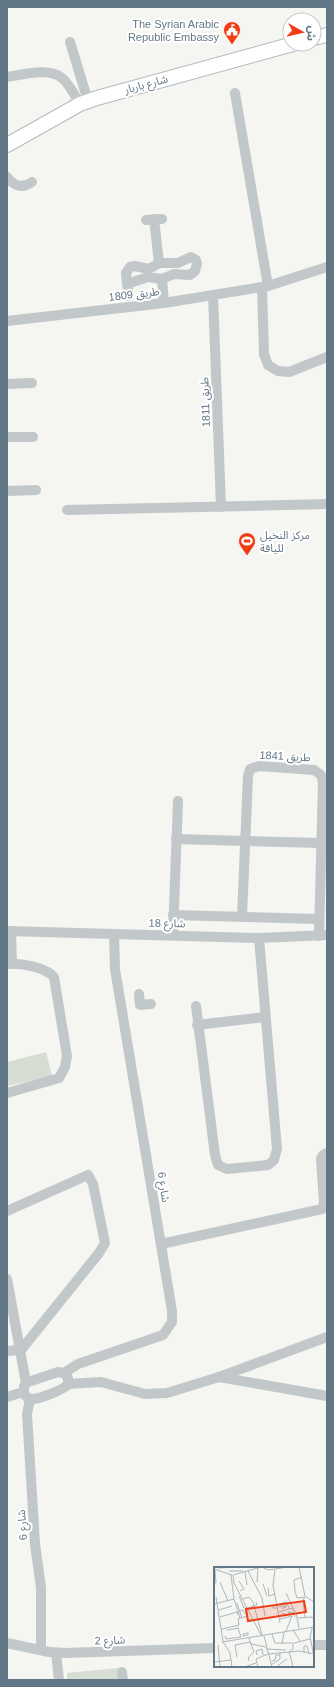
<svg xmlns="http://www.w3.org/2000/svg" width="334" height="1687" viewBox="0 0 334 1687" font-family="Arial,'Noto Sans Arabic',sans-serif">
  <style>
    .green { fill: #d6ddd2 }
    .lines { fill: none; stroke-linecap: round; stroke-linejoin: round }
    .secondary-casing { stroke: #b4babe; stroke-width: 16 }
    .street { stroke: #c2c7ca; stroke-width: 10 }
    .secondary { stroke: #fff; stroke-width: 14 }
    .labels { text-anchor: middle; dominant-baseline: central; stroke-width: 4; stroke-linejoin: round; paint-order: stroke }
    .poi-label { font-size: 11px; fill: #627785; stroke: #fff; text-anchor: end }
    .street-label { font-size: 11px; fill: #627785; stroke: #fff }
    .inset-road { fill: none; stroke: #adb8bc; stroke-width: 1 }
    .view { fill: #f13d16; fill-opacity: 0.15; stroke: #f13d16; stroke-width: 2 }
    .inset-edge { fill: none; stroke: #627785; stroke-width: 2 }
  </style>
  <rect width="100%" height="100%" fill="#f5f5f1"/>
  <g class="green">
    <polygon points="46,1052 52,1076 7,1086 7,1062"/>
    <polygon points="119,1668 120,1680 67,1680 67,1673"/>
  </g>
  <g class="lines">
    <g class="secondary-casing">
      <g id="secondary">
        <polyline points="314,38 327,35"/>
        <polyline points="7,145 80,104 97,98 293,44"/>
      </g>
    </g>
    <g class="street">
      <polyline points="70,42 88,101"/>
      <path d="M 7,77 C 22,75 49,67 62,78 C 70,85 75,96 80,104"/>
      <polyline points="235,93 268,286"/>
      <path d="M 7,177 C 14,186 22,189 32,182"/>
      <polyline points="154,219 159,263"/>
      <polyline points="146,220 162,219"/>
      <polygon points="191,257 196,260 197,264 195,271 190,275 174,274 162,279 148,277 127,284 126,273 130,267 135,266 149,269 159,263 178,263"/>
      <polyline points="162,279 164,303"/>
      <polyline points="127,284 129,296"/>
      <polyline points="262,287 264,354 268,365 278,371 289,372 327,357"/>
      <polyline points="213,295 221,507"/>
      <polyline points="7,321 164,303 268,286 327,267"/>
      <polyline points="7,384 32,383"/>
      <polyline points="7,437 33,437"/>
      <polyline points="7,491 36,490"/>
      <polyline points="67,510 327,504"/>
      <polyline points="176,839 321,843"/>
      <polyline points="173,915 319,919"/>
      <polyline points="242,917 248,776 250,769 259,766 314,770 321,775 323,782 319,936"/>
      <polyline points="7,931 259,938 327,935"/>
      <polyline points="11,931 12,964"/>
      <polyline points="173,934 178,801"/>
      <path d="M 7,964 C 21,963 45,967 54,977 L 67,1056 L 65,1067 L 59,1078 L 7,1093"/>
      <polyline points="139,994 140,1005 151,1004"/>
      <polyline points="196,1006 215,1155 218,1165 227,1169 268,1165 274,1160 277,1149 259,938"/>
      <polyline points="197,1025 265,1017"/>
      <polyline points="7,1211 88,1175 93,1184 105,1243 99,1253 21,1350 7,1351"/>
      <polyline points="161,1244 322,1209 324,1203 321,1159 323,1155 327,1153"/>
      <polyline points="7,1279 26,1383"/>
      <path d="M 58,1372 L 64,1373 L 68,1378 L 68,1384 C 64,1390 39,1399 32,1399 C 28,1399 26,1397 24,1394 L 24,1386 L 28,1382 Z"/>
      <polyline points="64,1373 78,1364 163,1335 172,1322 172,1311 115,969 114,934"/>
      <polyline points="219,1377 327,1396"/>
      <polyline points="68,1384 101,1382 145,1394 167,1393 219,1377 327,1337"/>
      <polyline points="7,1397 23,1392"/>
      <polyline points="30,1399 27,1414 35,1544 41,1588 41,1650"/>
      <polyline points="7,1643 49,1652 65,1653 215,1648"/>
      <polyline points="313,1645 327,1645"/>
      <polyline points="56,1653 59,1680"/>
      <polyline points="122,1672 123,1680"/>
    </g>
    <use href="#secondary" class="secondary"/>
  </g>
  <defs>
    <g id="civic-pin" transform="scale(0.9)"><path d="M0 17L-7.5 6A9.5 9.5 0 1 1 7.5 6Z" fill="#f13d16" stroke="#fff"/><path d="M-.6-6.5H3V-4.5H.6V-3L4-1V1h2V6H-6V1h2V-1L-.6-3ZM-1.2 2.5V6h2.4V2.5Z" fill="#fff"/></g>
    <g id="stadium-pin" transform="scale(0.9)"><path d="M0 17L-7.5 6A9.5 9.5 0 1 1 7.5 6Z" fill="#f13d16" stroke="#fff"/><path d="M0-5a6.5 5 0 1 0 0 10a6.5 5 0 1 0 0-10ZM-3.5-1.8h7v3.6h-7Z" fill="#fff"/></g>
  </defs>
  <g fill-rule="evenodd">
    <use href="#civic-pin" x="232" y="30"/>
    <use href="#stadium-pin" x="247" y="541"/>
  </g>
  <g class="labels">
    <g class="poi-label">
      <text x="219" y="24">The Syrian Arabic<tspan x="219" dy="13">Republic Embassy</tspan></text>
      <text x="260" y="535" text-anchor="start">مركز النخيل<tspan x="260" dy="13">للياقة</tspan></text>
    </g>
    <g class="street-label">
      <text transform="translate(146 84) rotate(-15)">شارع باربار</text>
      <text transform="translate(134 294) rotate(-7)">طريق 1809</text>
      <text transform="translate(205 402) rotate(-92)">طريق 1811</text>
      <text transform="translate(285 756) rotate(3)">طريق 1841</text>
      <text transform="translate(167 923) rotate(1)">شارع 18</text>
      <text transform="translate(164 1187) rotate(81)">شارع 6</text>
      <text transform="translate(22 1525) rotate(-94)">شارع 6</text>
      <text transform="translate(110 1640) rotate(-2)">شارع 2</text>
    </g>
  </g>
  <g transform="translate(214 1567)">
    <rect width="100" height="100" fill="#f5f5f1"/>
    <path class="inset-road" d="M 48,0 L 54,3 L 74,0M 85,0 L 91,29 L 100,35M 4,1 L 23,0M 0,2 L 18,8M 61,3 L 59,18 L 66,56M 15,4 L 29,4M 34,4 L 48,31 L 51,49M 31,5 L 33,18M 19,8 L 20,16 L 47,68M 19,8 L 47,0M 88,10 L 80,13 L 81,24 L 83,31 L 91,30M 25,14 L 30,22 L 26,24M 6,15 L 14,34M 43,15 L 44,1M 0,16 L 2,16 L 1,3M 49,17 L 53,29M 54,21 L 55,29 L 61,27M 72,26 L 81,45M 25,29 L 30,41 L 33,41M 2,30 L 9,74M 20,32 L 26,51M 29,32 L 35,30 L 39,35 L 48,68M 23,36 L 28,51M 0,37 L 20,32 L 17,8M 65,37 L 72,35 L 76,42M 65,40 L 73,39 L 68,42M 33,41 L 43,38 L 42,35M 64,41 L 59,41 L 59,39 L 65,38M 5,43 L 18,39M 65,45 L 78,41 L 80,44M 82,46 L 85,61M 66,49 L 70,46 L 72,48 L 67,48M 6,50 L 23,45 L 24,48M 81,50 L 80,46 L 74,45 L 76,48 L 80,46 L 81,46M 84,51 L 98,50 L 100,52M 91,51 L 89,32 L 91,31M 66,52 L 78,49 L 72,64M 98,61 L 96,70 L 100,89M 8,62 L 25,58 L 24,52 L 33,49 L 29,43 L 24,45M 13,63 L 25,61M 79,63 L 86,74M 34,66 L 34,68 L 29,69 L 29,67 ZM 58,67 L 61,76 L 79,76 L 79,82 L 76,84M 11,69 L 12,72 L 27,70 L 24,61M 50,69 L 58,100M 35,71 L 37,77 L 52,80M 10,76 L 16,86 L 18,100M 10,76 L 8,75 L 100,60M 80,76 L 96,72M 68,77 L 70,65M 4,78 L 6,100M 52,82 L 72,83M 75,84 L 79,100M 90,86 L 90,79 L 93,79 L 95,87M 54,87 L 86,84 L 99,87M 43,88 L 42,84 L 48,82 L 49,88M 23,90 L 21,78 L 36,75 L 40,85 L 34,91 L 35,94M 58,94 L 61,93 L 62,88 L 66,88M 0,95 L 17,93M 57,98 L 66,92 L 66,85M 30,100 L 42,96M 44,100 L 42,92 L 54,87M 62,100 L 73,92"/>
    <path class="view" d="M 90,34 L 92,45 L 34,54 L 32,42 Z"/>
    <rect width="100" height="100" class="inset-edge"/>
  </g>
  <rect width="334" height="1687" fill="none" stroke="#627785" stroke-width="16"/>
  <g transform="translate(302 32) rotate(98)"><circle r="19" fill="#ffffff" stroke="#c0c9ce"/>
  <path d="M0-3L7 15L0 10L-7 15Z" fill="#f13d16"/>
  <text y="-6" font-size="11" font-weight="bold" text-anchor="middle" fill="#627785">ش</text>
  </g>
</svg>
